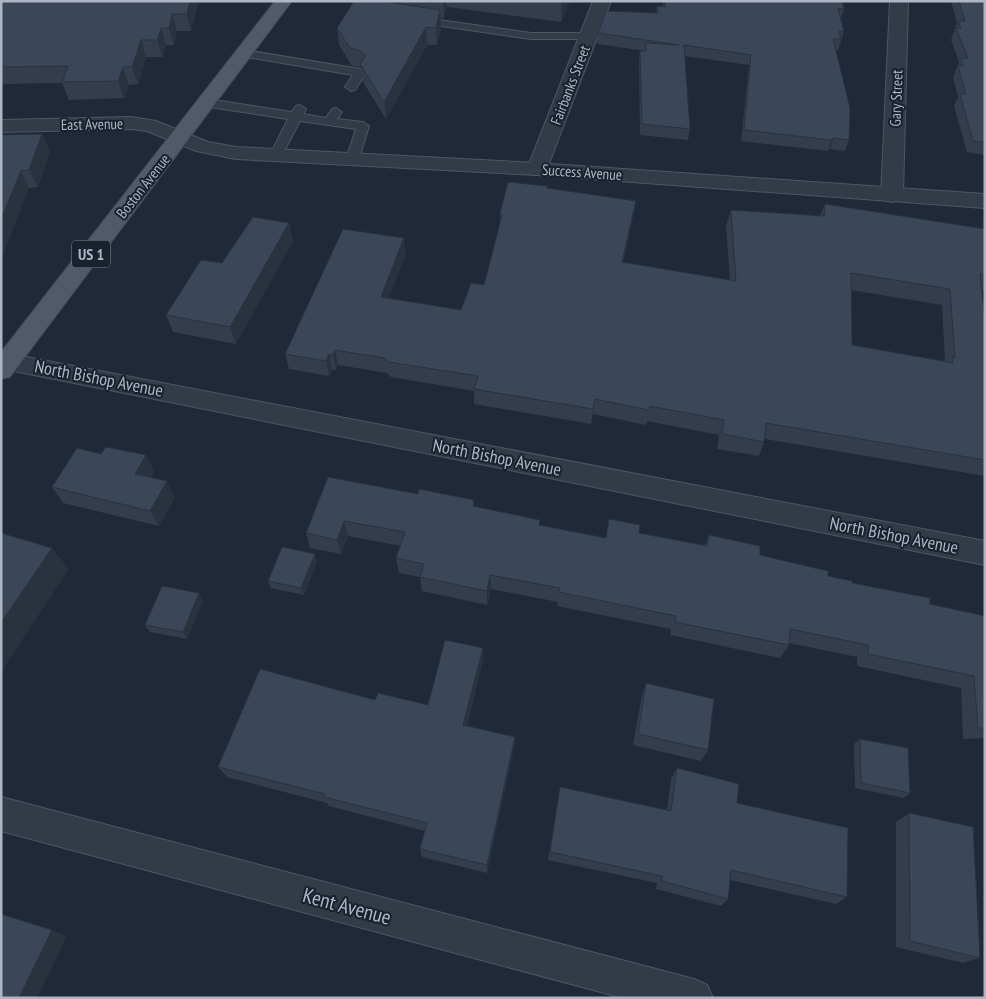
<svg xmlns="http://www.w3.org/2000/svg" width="986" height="999" viewBox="0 0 986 999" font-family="'PT Sans Narrow',sans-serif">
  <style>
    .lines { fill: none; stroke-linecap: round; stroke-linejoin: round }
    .service-casing { stroke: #4e5664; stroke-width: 2 }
    .minor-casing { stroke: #4e5664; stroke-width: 2 }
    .tertiary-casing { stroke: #4e5664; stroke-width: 2 }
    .primary-casing { stroke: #3d4453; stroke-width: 2 }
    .service { fill: #333b49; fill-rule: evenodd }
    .minor { fill: #333b49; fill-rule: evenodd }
    .tertiary { fill: #333b49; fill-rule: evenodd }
    .primary { fill: #515a6a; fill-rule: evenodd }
    .wall { fill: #333d4d; fill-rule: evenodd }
    .shaded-wall { fill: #29323e }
    .building { fill: #3b4759; stroke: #29323e; fill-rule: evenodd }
    .labels { text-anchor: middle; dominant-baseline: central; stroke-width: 4; stroke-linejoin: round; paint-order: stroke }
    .far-street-label { font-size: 15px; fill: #aeb6c6; stroke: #19202e }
    .shield { fill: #19202e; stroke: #818998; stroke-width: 1 }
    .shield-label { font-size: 16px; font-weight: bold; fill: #aeb6c6 }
    .street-label { font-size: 18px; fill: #aeb6c6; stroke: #19202e }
    .near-street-label { font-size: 21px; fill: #aeb6c6; stroke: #19202e }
  </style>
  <rect width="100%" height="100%" fill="#202939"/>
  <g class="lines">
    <g class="service-casing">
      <g id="service">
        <polygon points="418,17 531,33 589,33 595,36 589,39 531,39 414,22 412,20 414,18"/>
        <polygon points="244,50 360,69 366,73 355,90 351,91 345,87 353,75 240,56 238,54"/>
        <polygon points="207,99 292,112 296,106 300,105 306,109 303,114 326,118 332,109 336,108 342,112 337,119 363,122 369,126 358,162 348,162 346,159 356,129 300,121 282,155 276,159 270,155 288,119 203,106 201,103 203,100"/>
      </g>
    </g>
    <g class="minor-casing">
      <g id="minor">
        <polygon points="593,1 611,1 547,169 544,174 537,175 530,174 527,169"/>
        <polygon points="890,1 908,1 903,195 900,200 892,202 884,200 881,195"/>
        <polygon points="1,352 985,541 985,565 9,370 1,370"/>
        <polygon points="1,797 694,979 707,985 713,998 623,998 1,831"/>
      </g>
    </g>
    <g class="tertiary-casing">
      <polygon id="tertiary" points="131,117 156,121 208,142 236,147 537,163 985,194 985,208 537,175 236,159 196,151 147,131 131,129 1,132 1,120"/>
    </g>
    <g class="primary-casing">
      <polygon id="primary" points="275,1 292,1 10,377 1,379 1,352"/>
    </g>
    <use href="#service" class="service"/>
    <use href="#minor" class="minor"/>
    <use href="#tertiary" class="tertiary"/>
    <use href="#primary" class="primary"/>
  </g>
  <g class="wall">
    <polygon points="1,1 199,1 191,31 177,31 174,45 166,45 163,57 146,57 138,84 129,85 124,98 69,100 62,83 1,84"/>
    <polygon points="354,1 570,1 561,22 447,7 444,18 441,18 441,28 437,45 427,45 386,119 363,82 361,67 352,66 339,45 337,28"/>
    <polygon points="663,1 844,1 843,5 844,9 841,19 844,32 838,50 836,50 849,140 845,151 830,149 828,151 741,141 749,65 684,56 690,129 688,140 640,135 639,62 640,51 645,51 597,44 598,33 656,13 657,6 663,6"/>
    <polygon points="951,1 985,1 985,155 967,152 954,106 958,97 953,77 959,62 951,40 957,23"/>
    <polygon points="42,134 50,151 38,187 29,188 1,135"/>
    <path d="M 547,188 L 636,201 L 633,217 L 623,262 L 730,280 L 726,226 L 731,210 L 820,216 L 825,204 L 985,229 L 985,291 L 982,291 L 985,322 L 985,476 L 765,439 L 764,442 L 759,456 L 717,449 L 719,435 L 647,421 L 646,425 L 593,414 L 591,424 L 474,404 L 474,391 L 391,377 L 387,373 L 338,365 L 336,370 L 332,370 L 329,376 L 289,369 L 285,354 L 406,254 L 388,299 L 461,310 L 484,285 L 500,222 L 500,213 ZM 851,290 L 942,305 L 945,361 L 852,345 Z"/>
    <polygon points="289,223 293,241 236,344 173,332 166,315"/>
    <polygon points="101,454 146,455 154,472 151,478 175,497 159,526 63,503 52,487"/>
    <polygon points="328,477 475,507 540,525 606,538 639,533 705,545 709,535 760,555 828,576 930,604 985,616 985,738 963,739 961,688 857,666 857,657 789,643 789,645 780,658 670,635 671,629 557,606 558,602 491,589 487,605 422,591 420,577 399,573 396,558 401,546 348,536 341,554 310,548 306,533"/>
    <polygon points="317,562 304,595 271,588 268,581"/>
    <polygon points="199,593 203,600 187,639 150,632 145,625"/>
    <polygon points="483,648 483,660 467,726 515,737 514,748 487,873 422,857 420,849 425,831 329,806 327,803 227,777 218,767 375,700 428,705"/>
    <polygon points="646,683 708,750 701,761 633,745 642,695"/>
    <polygon points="860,739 910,793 904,798 855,788 854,744"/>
    <polygon points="677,768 737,803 847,897 836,904 730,880 728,899 721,906 656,889 657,883 548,860 560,787 667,810 671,779"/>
    <polygon points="909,813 980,958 963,963 896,947 896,822"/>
  </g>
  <g class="shaded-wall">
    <polygon points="190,1 199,1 191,31 187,14"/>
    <polygon points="443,1 446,1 447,7 444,18"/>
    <polygon points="562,1 570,1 561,22"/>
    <polygon points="440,10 441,28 437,45 436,28"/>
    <polygon points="172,14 177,31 174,45 169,28"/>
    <polygon points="426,27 427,45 386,119 384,102"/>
    <polygon points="161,28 166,45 163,57 157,40"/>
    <polygon points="141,40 146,57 138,84 132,67"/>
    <polygon points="123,67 129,85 124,98 118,81"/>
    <polygon points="42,134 50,151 38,187 29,170"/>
    <polygon points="834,138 830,149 828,151 831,140"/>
    <polygon points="21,171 29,188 1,260 1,219"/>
    <polygon points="636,201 633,217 620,278 622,262"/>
    <polygon points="289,223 293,241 236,344 230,327"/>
    <polygon points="404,238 406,254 383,313 381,297"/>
    <polygon points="335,350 338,365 336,370 333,355"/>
    <polygon points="329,354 332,370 329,376 326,361"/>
    <polygon points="595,399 593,414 591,424 593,409"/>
    <polygon points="146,455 154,472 144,490 135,474"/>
    <polygon points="167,481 175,497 159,526 150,511"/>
    <polygon points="344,521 348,536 341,554 337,540"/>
    <polygon points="52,548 69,569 1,672 1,623"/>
    <polygon points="315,554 317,562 304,595 301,588"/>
    <polygon points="490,575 491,589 487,605 487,591"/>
    <polygon points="199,593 203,600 187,639 183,632"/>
    <polygon points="483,648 483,660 464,736 463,725"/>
    <polygon points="515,737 514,748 487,873 487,865"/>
    <polygon points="52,930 67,936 37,998 19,998"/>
  </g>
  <g class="building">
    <polygon points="1,1 190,1 187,14 172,14 169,28 161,28 157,40 141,40 132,67 123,67 118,81 62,82 68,66 1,67"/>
    <polygon points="354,1 382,1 440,10 436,28 426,27 384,102 360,64 366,55 359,50 350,48 337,28"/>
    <polygon points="665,1 842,1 844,9 838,8 844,32 839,31 841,39 833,39 850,108 849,140 834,138 831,140 744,130 751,55 684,45 690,129 642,124 640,51 646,51 646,43 679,45 598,33 606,11 658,13 657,6 665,7"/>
    <polygon points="959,1 985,1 985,142 973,141 960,94 966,94 958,66 963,66 961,58 968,58 956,28 961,28 958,21 965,21"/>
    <polygon points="42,134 29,170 21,171 1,219 1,135"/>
    <path d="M 508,182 L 547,186 L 547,188 L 636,201 L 622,262 L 736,281 L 731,210 L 824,216 L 825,204 L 985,229 L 985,274 L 980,274 L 985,322 L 985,460 L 766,423 L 764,442 L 722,434 L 724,420 L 650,406 L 649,410 L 595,399 L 593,409 L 474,389 L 478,376 L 389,362 L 385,358 L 335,350 L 333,355 L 329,354 L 326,361 L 285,354 L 343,229 L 404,238 L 381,297 L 461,310 L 471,283 L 484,285 L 502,215 L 500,213 ZM 851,273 L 950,289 L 955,358 L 952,357 L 953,363 L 852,345 Z"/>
    <polygon points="253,217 289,223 230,327 166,315 201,260 222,263"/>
    <polygon points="106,447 146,455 135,474 167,481 150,511 52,487 77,448 101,454"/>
    <polygon points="328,477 418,494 419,489 474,500 473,506 540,520 539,525 606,538 609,519 640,525 639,533 707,546 709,535 760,546 760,555 828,571 828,576 852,581 852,583 930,598 930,604 985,616 985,728 978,728 974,676 868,654 868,645 790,629 789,645 675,622 676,616 559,592 560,588 490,575 487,591 420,577 424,564 396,558 405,532 344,521 337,540 306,533"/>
    <polygon points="1,533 52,548 1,623"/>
    <polygon points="282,547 315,554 301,588 268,581"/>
    <polygon points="162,586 199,593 183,632 145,625"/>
    <polygon points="445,640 483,648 463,725 515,737 487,865 420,849 427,823 324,797 325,794 218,767 260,669 375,700 378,693 428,705"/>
    <polygon points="646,683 714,699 708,750 638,734"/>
    <polygon points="860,739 908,748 910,793 861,783"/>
    <polygon points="677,768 739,784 737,803 848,828 847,897 731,870 728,899 662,881 662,876 550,852 560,787 671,811"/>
    <polygon points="909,813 973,827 980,958 910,941"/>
    <polygon points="1,914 52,930 19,998 1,998"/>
  </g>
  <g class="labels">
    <g class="far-street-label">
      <text transform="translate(570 85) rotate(-69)">Fairbanks Street</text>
      <text transform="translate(896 98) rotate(-88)">Gary Street</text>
      <text transform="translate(92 124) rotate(-1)">East Avenue</text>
      <text transform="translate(582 172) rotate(4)">Success Avenue</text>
      <text transform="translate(143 186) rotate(-52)">Boston Avenue</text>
    </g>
    <rect class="shield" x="72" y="240.5" width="38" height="27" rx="4"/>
    <g class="shield-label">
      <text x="91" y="254">US 1</text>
    </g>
    <g class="street-label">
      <text transform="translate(99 378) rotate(11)">North Bishop Avenue</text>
      <text transform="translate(497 457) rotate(11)">North Bishop Avenue</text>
      <text transform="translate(894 535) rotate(11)">North Bishop Avenue</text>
    </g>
    <g class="near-street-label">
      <text transform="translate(347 906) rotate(15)">Kent Avenue</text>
    </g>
  </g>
  <rect width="986" height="999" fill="none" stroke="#aeb6c6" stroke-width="5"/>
</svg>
